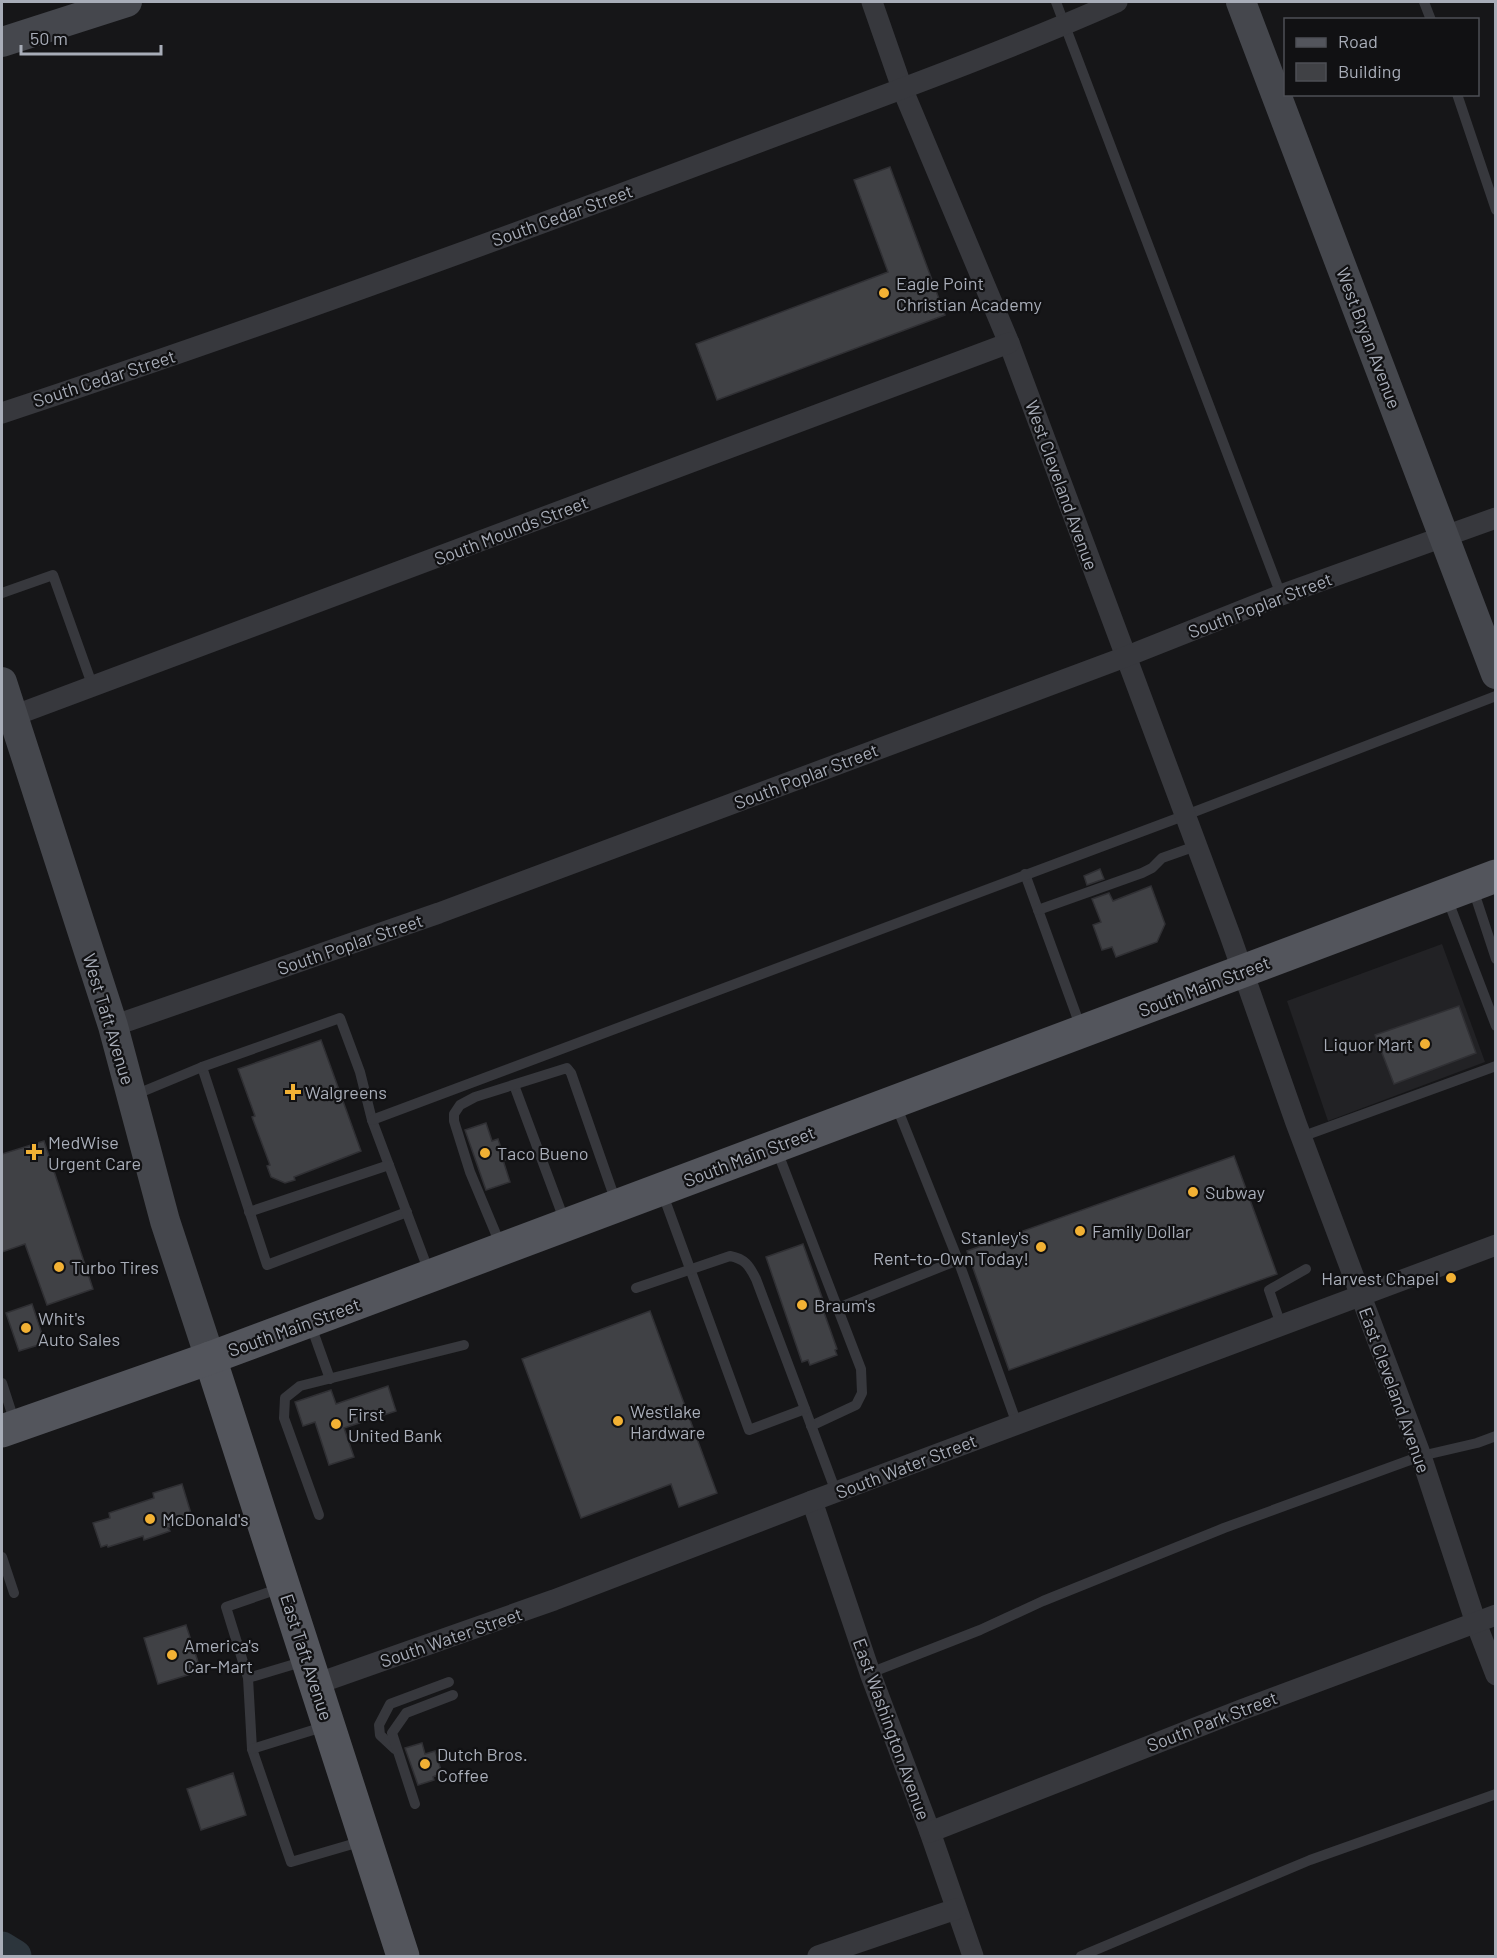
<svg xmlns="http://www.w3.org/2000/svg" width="1497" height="1958" viewBox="0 0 1497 1958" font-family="Barlow,sans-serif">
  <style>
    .built { fill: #222225 }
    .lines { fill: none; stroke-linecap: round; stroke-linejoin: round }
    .river { stroke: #2c353c; stroke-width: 33 }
    .building { fill: #404145; stroke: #303034; stroke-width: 1.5 }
    .lane { stroke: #37383d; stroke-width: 10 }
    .street { stroke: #37383d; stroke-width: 21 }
    .secondary { stroke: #45474d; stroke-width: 30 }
    .primary { stroke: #53555c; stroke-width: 33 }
    .poi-dot { fill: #f2b134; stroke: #111113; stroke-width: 2 }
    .labels { text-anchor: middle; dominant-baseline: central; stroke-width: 4.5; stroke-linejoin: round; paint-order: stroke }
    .street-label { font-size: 18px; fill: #a8adb8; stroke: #111113 }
    .poi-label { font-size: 18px; fill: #a8adb8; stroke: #111113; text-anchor: start }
  </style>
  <rect width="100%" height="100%" fill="#161618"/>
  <polygon class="built" points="1442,944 1485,1062 1328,1121 1287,1001"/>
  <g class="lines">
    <polyline class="river" points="2,1948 15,1956"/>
  </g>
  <g class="building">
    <polygon points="890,167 945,315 717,400 696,344 888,272 854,180"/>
    <polygon points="1100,869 1104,879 1087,885 1084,876"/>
    <polygon points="1151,886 1165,924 1157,942 1116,957 1112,947 1102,950 1093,925 1101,922 1092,899 1109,893 1113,901"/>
    <polygon points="1459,1006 1476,1053 1394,1084 1375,1035"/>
    <polygon points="321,1040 361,1151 294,1177 295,1180 285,1183 271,1177 267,1166 270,1165 252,1117 255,1116 238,1069"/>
    <polygon points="486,1123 492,1141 498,1139 505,1160 503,1160 510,1182 486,1190 465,1130"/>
    <polygon points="44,1141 93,1289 47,1305 25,1244 2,1252 2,1154"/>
    <polygon points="1234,1156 1277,1274 1009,1370 967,1251"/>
    <polygon points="803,1244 824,1303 821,1304 837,1349 835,1350 837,1355 810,1365 808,1360 802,1362 766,1257"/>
    <polygon points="32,1304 45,1343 19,1351 6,1313"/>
    <polygon points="650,1311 717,1493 679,1507 671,1484 581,1518 522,1359"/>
    <polygon points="388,1386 396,1411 344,1428 354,1457 329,1465 315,1422 303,1426 295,1402 331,1390 336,1404"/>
    <polygon points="182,1484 193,1520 168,1528 170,1531 144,1540 143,1536 108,1547 107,1545 101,1547 93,1523 110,1518 109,1513 154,1498 153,1493"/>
    <polygon points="186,1625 201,1671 158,1684 144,1638"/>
    <polygon points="422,1743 425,1754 435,1751 442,1773 433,1777 434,1780 418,1785 405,1748"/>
    <polygon points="233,1773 246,1815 201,1830 187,1789"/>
  </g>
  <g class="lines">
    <g class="lane">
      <polyline points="1056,2 1281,595"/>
      <polyline points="1424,2 1431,20"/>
      <polyline points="1457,94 1496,210"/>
      <polyline points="2,593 53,575 93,687"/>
      <polyline points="1025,874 1081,1028"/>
      <polyline points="1473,889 1496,959"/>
      <polyline points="1447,898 1496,1026"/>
      <polyline points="1038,910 1142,873 1152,868 1162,858 1196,846"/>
      <polyline points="202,1067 267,1265 407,1212"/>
      <polyline points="514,1085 565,1222"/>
      <polyline points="132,1096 202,1067 340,1018 360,1072 372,1120 429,1272"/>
      <polyline points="896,1105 958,1260 1017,1424"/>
      <polyline points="372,1120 1186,815 1496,696"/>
      <polyline points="1301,1137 1496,1066"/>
      <polyline points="776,1148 861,1369 862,1393 856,1405 811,1426"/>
      <polyline points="662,1192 749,1430 805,1409 836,1492"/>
      <polyline points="249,1212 389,1165"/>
      <polyline points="501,1246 470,1172 454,1121 454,1114 460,1105 475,1097 567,1068 571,1073 616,1202"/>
      <path d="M 636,1288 L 730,1256 C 745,1259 749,1265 756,1279 L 805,1409"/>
      <polyline points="838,1308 958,1260"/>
      <polyline points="310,1323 330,1379"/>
      <polyline points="1281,1325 1269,1290 1306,1269"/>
      <polyline points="2,1383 15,1423"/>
      <polyline points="319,1515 284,1418 285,1398 300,1386 464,1345"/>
      <polyline points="2,1557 14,1593"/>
      <polyline points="281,1588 226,1607 248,1678 252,1749 291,1862 363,1841"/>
      <polyline points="870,1673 980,1630 1043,1601 1224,1528 1421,1456 1477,1443 1496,1436"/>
      <polyline points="248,1678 305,1661"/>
      <polyline points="252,1749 326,1726"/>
      <polyline points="395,1749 380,1735 379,1725 390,1704 449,1682"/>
      <polyline points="415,1804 392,1733 406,1713 453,1695"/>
      <polyline points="1081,1956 1310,1860 1496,1794"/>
    </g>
    <g class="street">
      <polyline points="872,2 902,88 1009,343 1230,935 1296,1123 1421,1456 1476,1623 1496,1675"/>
      <path d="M 2,413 C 244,333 483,246 722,156 C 854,106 988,59 1117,2"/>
      <polyline points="13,716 1009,343"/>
      <polyline points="113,1026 439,913 1125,657 1281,595 1496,518"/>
      <polyline points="812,1501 870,1673 930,1832 973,1956"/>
      <polyline points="316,1684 554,1600 812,1501 1496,1245"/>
      <polyline points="930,1832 1241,1710 1496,1615"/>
      <polyline points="818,1956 956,1909"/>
    </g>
    <g class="secondary">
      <polyline points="1241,2 1496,674"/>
      <polyline points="2,42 127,2"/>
      <polyline points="2,682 113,1026 165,1221 210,1358"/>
    </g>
    <g class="primary">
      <polyline points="210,1358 403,1956"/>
      <polyline points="2,1431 210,1358 438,1273 1496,876"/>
    </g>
  </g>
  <g class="poi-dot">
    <circle cx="884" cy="293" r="6"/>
    <circle cx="1425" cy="1044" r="6"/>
    <path d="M290 1083h6v6h6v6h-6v6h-6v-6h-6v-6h6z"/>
    <path d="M31 1143h6v6h6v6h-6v6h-6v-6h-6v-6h6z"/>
    <circle cx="485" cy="1153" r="6"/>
    <circle cx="1193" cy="1192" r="6"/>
    <circle cx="1080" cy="1231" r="6"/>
    <circle cx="1041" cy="1247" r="6"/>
    <circle cx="59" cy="1267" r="6"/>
    <circle cx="1451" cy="1278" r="6"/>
    <circle cx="802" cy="1305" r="6"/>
    <circle cx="26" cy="1328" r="6"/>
    <circle cx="618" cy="1421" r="6"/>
    <circle cx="336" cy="1424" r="6"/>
    <circle cx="150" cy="1519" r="6"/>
    <circle cx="172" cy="1655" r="6"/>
    <circle cx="425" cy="1764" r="6"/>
  </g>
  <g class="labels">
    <g class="street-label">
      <text transform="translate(562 215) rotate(-20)">South Cedar Street</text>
      <text transform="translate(1369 338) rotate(69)">West Bryan Avenue</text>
      <text transform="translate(104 378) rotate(-18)">South Cedar Street</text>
      <text transform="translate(1062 485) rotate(70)">West Cleveland Avenue</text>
      <text transform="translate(511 530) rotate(-21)">South Mounds Street</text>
      <text transform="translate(1260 605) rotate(-21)">South Poplar Street</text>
      <text transform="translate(806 776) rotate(-21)">South Poplar Street</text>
      <text transform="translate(350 944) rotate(-19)">South Poplar Street</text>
      <text transform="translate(1204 986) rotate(-21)">South Main Street</text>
      <text transform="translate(109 1019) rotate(73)">West Taft Avenue</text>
      <text transform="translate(749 1156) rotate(-21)">South Main Street</text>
      <text transform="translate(294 1327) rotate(-20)">South Main Street</text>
      <text transform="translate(1395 1390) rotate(70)">East Cleveland Avenue</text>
      <text transform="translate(906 1466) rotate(-21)">South Water Street</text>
      <text transform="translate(451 1637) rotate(-19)">South Water Street</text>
      <text transform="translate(307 1657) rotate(72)">East Taft Avenue</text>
      <text transform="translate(1212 1721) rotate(-21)">South Park Street</text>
      <text transform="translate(892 1729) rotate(70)">East Washington Avenue</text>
    </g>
    <g class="poi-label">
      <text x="896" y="283">Eagle Point<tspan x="896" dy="21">Christian Academy</tspan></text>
      <text x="1413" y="1044" text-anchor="end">Liquor Mart</text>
      <text x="305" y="1092">Walgreens</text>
      <text x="48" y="1142">MedWise<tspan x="48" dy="21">Urgent Care</tspan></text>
      <text x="497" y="1153">Taco Bueno</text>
      <text x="1205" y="1192">Subway</text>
      <text x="1092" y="1231">Family Dollar</text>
      <text x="1029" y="1237" text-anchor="end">Stanley's<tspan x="1029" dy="21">Rent-to-Own Today!</tspan></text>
      <text x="71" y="1267">Turbo Tires</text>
      <text x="1439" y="1278" text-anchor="end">Harvest Chapel</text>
      <text x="814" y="1305">Braum's</text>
      <text x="38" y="1318">Whit's<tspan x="38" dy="21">Auto Sales</tspan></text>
      <text x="630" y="1411">Westlake<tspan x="630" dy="21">Hardware</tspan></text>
      <text x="348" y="1414">First<tspan x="348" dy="21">United Bank</tspan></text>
      <text x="162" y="1519">McDonald's</text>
      <text x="184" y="1645">America's<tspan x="184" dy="21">Car-Mart</tspan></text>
      <text x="437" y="1754">Dutch Bros.<tspan x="437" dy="21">Coffee</tspan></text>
    </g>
  </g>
  <rect width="1497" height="1958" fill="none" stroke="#a8adb8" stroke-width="6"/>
  <rect x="1284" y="18" width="195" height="78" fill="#111113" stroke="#4d4f55" stroke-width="1.5"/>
  <rect x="1296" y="38" width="30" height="9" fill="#53555c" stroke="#4d4f55" stroke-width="1.5"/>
  <text x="1338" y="48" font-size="18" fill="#a8adb8">Road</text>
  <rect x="1296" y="63" width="30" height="18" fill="#404145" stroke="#4d4f55" stroke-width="1.5"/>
  <text x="1338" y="78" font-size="18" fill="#a8adb8">Building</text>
  <path d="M21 45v9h140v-9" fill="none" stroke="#a8adb8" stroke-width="3"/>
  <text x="30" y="45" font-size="18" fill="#a8adb8" stroke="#111113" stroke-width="4.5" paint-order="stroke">50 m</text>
</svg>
